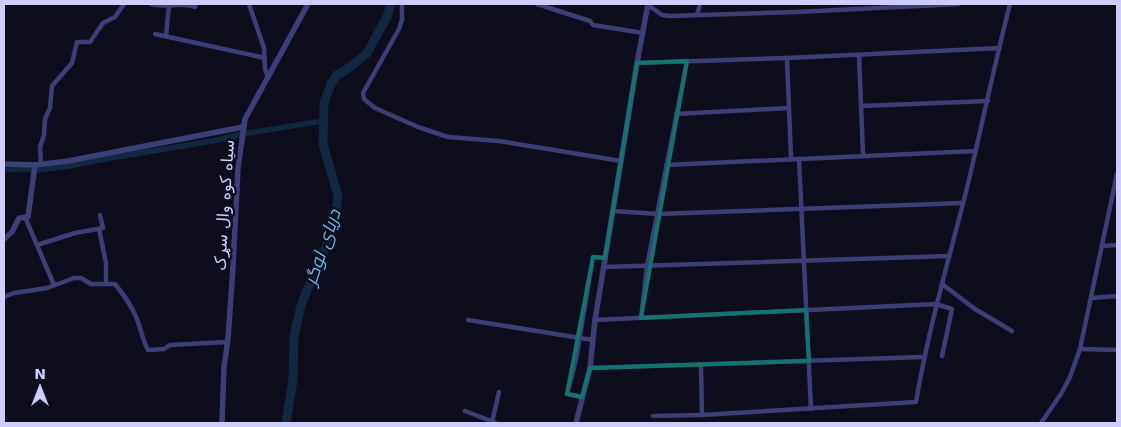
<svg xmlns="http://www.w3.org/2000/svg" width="1121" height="427" viewBox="0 0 1121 427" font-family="'DejaVu Sans',Cairo,sans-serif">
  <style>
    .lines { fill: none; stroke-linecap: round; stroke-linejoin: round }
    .canal { stroke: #112840; stroke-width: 5.5 }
    .river { stroke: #112840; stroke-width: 9 }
    .minor { stroke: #3c3e77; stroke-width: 4.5 }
    .tertiary { stroke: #3c3e77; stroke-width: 5.5 }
    .marked { fill: none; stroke: #0f766e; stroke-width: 4; stroke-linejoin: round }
    .labels { text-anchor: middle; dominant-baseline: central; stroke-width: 5; stroke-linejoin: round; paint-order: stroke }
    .street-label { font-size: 16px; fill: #cdccfb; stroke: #0e0d1c }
    .water-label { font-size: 18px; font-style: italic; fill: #63bcf2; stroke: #0e0d1c }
  </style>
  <rect width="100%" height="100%" fill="#0e0d1c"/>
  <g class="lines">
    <polyline class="canal" points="4,169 39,170 69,166 117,157 218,140 243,134 322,121"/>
    <polyline class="river" points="286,423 293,380 294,335 302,302 333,231 336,217 338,196 323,144 324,103 331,84 337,75 349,68 367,53 387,17 391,4"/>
    <g class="minor">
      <path d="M 151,4 C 165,9 180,1 195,7 L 196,4"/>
      <polyline points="249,4 264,48 265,69 268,76"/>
      <polyline points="402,4 402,20 399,29 363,93 364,99 375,108 418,127 448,137 499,141 621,161"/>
      <polyline points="537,4 590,21 593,25 643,33"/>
      <polyline points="648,5 662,15 670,16 796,12 959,4"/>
      <polyline points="697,15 700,4"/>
      <polyline points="155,34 265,58"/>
      <polyline points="166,36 169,5"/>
      <polyline points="859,55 863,155"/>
      <polyline points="787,58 791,158"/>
      <polyline points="637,63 787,58 1000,48"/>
      <polyline points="861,106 988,101"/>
      <polyline points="676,114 789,108"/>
      <polyline points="799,159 811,409"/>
      <polyline points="41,165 40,147 44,135 45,119 50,108 52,86 72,63 77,42 90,42 103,23 115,17 124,4"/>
      <polyline points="666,165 976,151"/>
      <polyline points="613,211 658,214 963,203"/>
      <polyline points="25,217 54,285"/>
      <polyline points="99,229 106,263 106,284"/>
      <polyline points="37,245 75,233 103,228 100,215"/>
      <polyline points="1102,246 1117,245"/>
      <polyline points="604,267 949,256"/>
      <polyline points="942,284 975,309 1012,331"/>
      <path d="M 4,297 L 14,293 L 47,288 L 74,278 L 81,278 L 91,284 L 115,284 C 123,294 131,304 136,317 C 141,328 142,339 148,350 L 164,349 L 170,345 L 227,342"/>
      <polyline points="1091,298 1117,296"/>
      <polyline points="641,318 647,266 687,61"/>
      <polyline points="468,320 593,340"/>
      <polyline points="595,320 936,304 952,309 942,356"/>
      <polyline points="1080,349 1117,350"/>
      <polyline points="701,365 702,415"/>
      <polyline points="590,368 923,357"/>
      <polyline points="582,397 567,394 576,360 593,257 606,258"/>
      <polyline points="465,411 496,423"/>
      <path d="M 653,416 L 702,415 L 916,402 C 928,331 948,262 966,192 C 981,130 994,66 1010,4"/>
      <polyline points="492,422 499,392"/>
      <polyline points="1041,423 1061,394 1070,377 1080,349 1117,174"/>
    </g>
    <g class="tertiary">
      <polyline points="4,164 35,165 68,161 243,127"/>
      <polyline points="4,239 12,232 19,218 28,217 35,165"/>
      <polyline points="222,423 224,367 228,339 233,267 238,168 245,119 308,4"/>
      <polyline points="576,423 590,368 595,320 637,63 648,4"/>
    </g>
  </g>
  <path class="marked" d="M 687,61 L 641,318 L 806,310 L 809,361 L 590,368 L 582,397 L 567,394 L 593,257 L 605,258 L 637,63 Z"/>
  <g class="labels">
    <g class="street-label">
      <text transform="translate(224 205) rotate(-86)">سیاه کوه وال سړک</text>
    </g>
    <g class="water-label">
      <text transform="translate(322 247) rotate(-71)">دریای لوگر</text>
    </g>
  </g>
  <rect width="1121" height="427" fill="none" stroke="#cdccfb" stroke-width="10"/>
  <g transform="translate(40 387)" stroke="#0e0d1c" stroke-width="4" paint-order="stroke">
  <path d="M0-4L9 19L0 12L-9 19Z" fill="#cdccfb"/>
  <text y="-8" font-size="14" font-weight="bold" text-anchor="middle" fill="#cdccfb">N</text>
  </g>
</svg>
